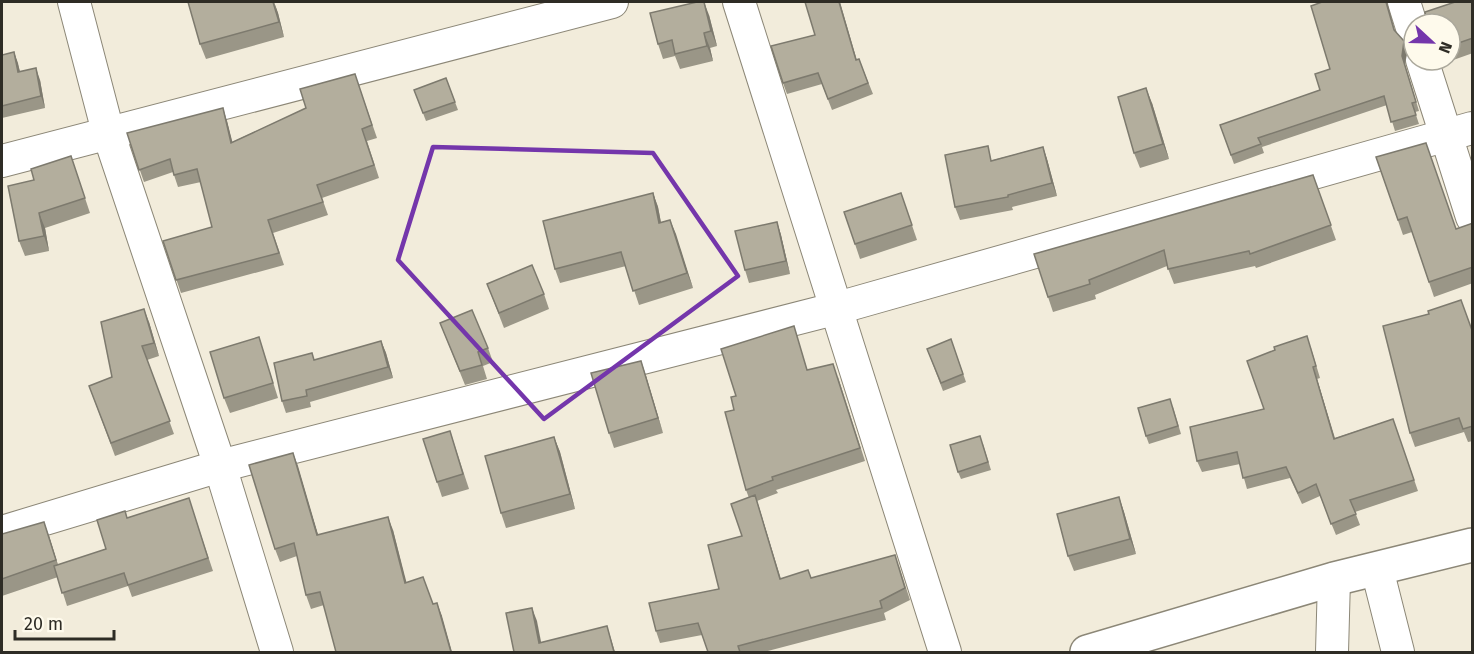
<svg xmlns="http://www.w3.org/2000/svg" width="1474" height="654" viewBox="0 0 1474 654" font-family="'Fira Sans',sans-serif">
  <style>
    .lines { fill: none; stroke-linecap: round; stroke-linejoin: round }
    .minor-casing { stroke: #8c8777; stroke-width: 34 }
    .trunk-casing { stroke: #8c8777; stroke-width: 36 }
    .minor { stroke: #fff; stroke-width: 32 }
    .trunk { stroke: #fff; stroke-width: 33 }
    .wall { fill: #9a9687 }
    .shaded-wall { fill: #7d7a6e }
    .building { fill: #b3ae9d; stroke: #7d7a6e; stroke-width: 1.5 }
    .marked { fill: none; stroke: #7436ab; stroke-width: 4.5; stroke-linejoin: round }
  </style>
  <rect width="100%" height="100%" fill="#f2ecdb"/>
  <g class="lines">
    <g class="minor-casing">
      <g id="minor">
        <polyline points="74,2 108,132 220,466 277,652"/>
        <polyline points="739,2 945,652"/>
        <polyline points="1404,2 1414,34"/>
        <polyline points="1422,60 1472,217"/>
        <polyline points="2,161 612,2"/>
        <polyline points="2,532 220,466 834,309 1472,128"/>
        <polyline points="1377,569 1398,652"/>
        <polyline points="1332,652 1334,579"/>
      </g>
    </g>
    <g class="trunk-casing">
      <polyline id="trunk" points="1087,652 1334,579 1472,545"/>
    </g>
    <use href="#minor" class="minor"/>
    <use href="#trunk" class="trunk"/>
  </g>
  <g class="wall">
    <polygon points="274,2 278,13 284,37 206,59 200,44"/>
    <polygon points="1322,2 1387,2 1395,32 1407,50 1405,65 1419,111 1415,112 1419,124 1395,131 1387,105 1262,147 1264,153 1234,164 1220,125 1320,90 1330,69"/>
    <polygon points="1473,2 1473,53 1442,64 1440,60 1450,60 1450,24"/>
    <polygon points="709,15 717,46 710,48 713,61 680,69 675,56 663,59 658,44"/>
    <polygon points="14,52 20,71 40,80 45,108 2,118 2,55"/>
    <polygon points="859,59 873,94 832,110 822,84 787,94 783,83"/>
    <polygon points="355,74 377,138 367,141 379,178 322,198 328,215 273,233 284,265 181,293 163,241 212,227 201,182 178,187 173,172 144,182 127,133 227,121 232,142 306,108"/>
    <polygon points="446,78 458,110 426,121 414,90"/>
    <polygon points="1152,103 1169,159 1140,168 1134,153"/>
    <polygon points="1043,147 1047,159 1057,196 1012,207 1013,210 960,220 955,207 993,160"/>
    <polygon points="71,156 90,213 45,228 49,251 25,256 19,241 34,180"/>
    <polygon points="1376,157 1456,229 1473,223 1473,283 1434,297 1412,232 1403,235"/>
    <polygon points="1313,175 1336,240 1256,268 1255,266 1174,284 1167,266 1095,295 1096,299 1053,312 1048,297"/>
    <polygon points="653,193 658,207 661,223 670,220 693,288 639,305 626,266 560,283 555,269"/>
    <polygon points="901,193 917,240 860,259 855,244"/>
    <polygon points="777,222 781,235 790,274 749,283 745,270"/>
    <polygon points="487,284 544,294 549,309 504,328"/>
    <polygon points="149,322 159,356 147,360 174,434 115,456 89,386 112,377"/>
    <polygon points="440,323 488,348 493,362 483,366 487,379 465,385"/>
    <polygon points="794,326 807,370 838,377 865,461 776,490 778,493 757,501 781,579 811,578 899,566 910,600 884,613 886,620 764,652 708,652 702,635 660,643 656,631 719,589 742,536 749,498 746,490 734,410 736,396"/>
    <polygon points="1473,332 1473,441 1468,442 1464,432 1415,447 1410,433"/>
    <polygon points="259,337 278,398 230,413 224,398"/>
    <polygon points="951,339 966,382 943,391 927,349"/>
    <polygon points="381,341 386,353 393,378 310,402 311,407 286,413 282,401 314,360"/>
    <polygon points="1311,348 1320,378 1317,379 1335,438 1393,419 1418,491 1355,512 1360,525 1336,535 1320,496 1302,504 1290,478 1247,489 1240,464 1202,472 1197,461 1264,409"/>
    <polygon points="641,361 646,376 663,433 614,448 609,433"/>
    <polygon points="1173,407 1181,434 1149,444 1146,436"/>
    <polygon points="450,431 469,489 442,497 437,482"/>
    <polygon points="554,437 560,452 575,509 506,528 501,513"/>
    <polygon points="983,444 991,470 961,479 958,472"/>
    <polygon points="293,453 318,535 393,530 406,583 433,604 442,616 324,605 311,609 306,595 297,556 280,562 275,549"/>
    <polygon points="1119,497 1124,512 1136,554 1074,571 1068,556"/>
    <polygon points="193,511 213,571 132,597 128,586 67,606 58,577 2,596 2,534 49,536 58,565 106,549 127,518"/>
  </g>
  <g class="shaded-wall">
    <polygon points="274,2 278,13 284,37 279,22"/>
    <polygon points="704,2 709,15 717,46 711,31"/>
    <polygon points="839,2 840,2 860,71 856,60"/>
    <polygon points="1386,2 1387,2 1397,39 1394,30"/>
    <polygon points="704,33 710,48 713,61 707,46"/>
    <polygon points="1404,41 1407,50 1405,65 1419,111 1402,56"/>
    <polygon points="14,52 18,63 22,83 18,72"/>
    <polygon points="36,68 40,80 45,108 41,96"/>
    <polygon points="1146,88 1152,103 1169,159 1163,144"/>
    <polygon points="223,108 227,121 236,156 231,143"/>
    <polygon points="1043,147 1047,159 1057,196 1052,183"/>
    <polygon points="653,193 658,207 664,238 659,223"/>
    <polygon points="39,213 45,228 49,251 44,236"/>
    <polygon points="670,220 676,234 693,288 687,273"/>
    <polygon points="777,222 781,235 790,274 786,261"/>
    <polygon points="144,309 149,322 159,356 154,343"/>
    <polygon points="381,341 386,353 393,378 388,367"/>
    <polygon points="641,361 646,376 663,433 658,418"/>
    <polygon points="1313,367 1317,379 1338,450 1334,439"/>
    <polygon points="554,437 560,452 575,509 570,494"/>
    <polygon points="293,453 298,466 322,548 317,535"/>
    <polygon points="755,495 759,507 784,591 780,579"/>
    <polygon points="1119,497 1124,512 1136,554 1130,539"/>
    <polygon points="388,517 393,530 410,596 405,583"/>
    <polygon points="44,522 49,536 61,575 56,560"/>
    <polygon points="437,603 442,616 452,652 451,652"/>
    <polygon points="532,608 537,621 543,652 539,643"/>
    <polygon points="607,626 615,652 614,652"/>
  </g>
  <g class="building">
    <polygon points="188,2 273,2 279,22 200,44"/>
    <polygon points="697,2 704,2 711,31 704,33 707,46 675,54 672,40 658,44 650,13"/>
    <polygon points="805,2 839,2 856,60 859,59 868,83 828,99 818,73 783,83 771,46 815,35"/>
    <polygon points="1322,2 1386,2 1394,30 1404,41 1402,56 1416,102 1412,103 1416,115 1391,122 1384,96 1258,138 1261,144 1231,155 1220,125 1320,90 1315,74 1330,69 1311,6"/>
    <polygon points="1455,2 1473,2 1473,38 1450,46 1450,24 1427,24 1425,12"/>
    <polygon points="14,52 18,72 36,68 41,96 2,106 2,55"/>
    <polygon points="355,74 372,125 362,129 374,165 317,185 323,202 268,220 279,253 176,280 163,241 212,227 197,169 174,175 170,159 139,170 127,133 223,108 231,143 306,108 300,89"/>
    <polygon points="446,78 455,102 423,113 414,90"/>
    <polygon points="1146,88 1163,144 1134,153 1118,97"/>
    <polygon points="1426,143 1456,229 1473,223 1473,267 1429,282 1407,217 1398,220 1376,157"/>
    <polygon points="988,146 991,161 1043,147 1052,183 1008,195 1008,197 955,207 945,155"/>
    <polygon points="71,156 85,198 39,213 44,236 19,241 8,186 34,180 31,169"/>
    <polygon points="1313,175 1331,225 1250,254 1249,251 1168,269 1164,250 1089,280 1090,284 1048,297 1034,254"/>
    <polygon points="653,193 659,223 670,220 687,273 633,291 621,252 555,269 543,221"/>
    <polygon points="901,193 912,225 855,244 844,212"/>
    <polygon points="777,222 786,261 745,270 735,231"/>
    <polygon points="532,265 544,294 499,313 487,284"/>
    <polygon points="1461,300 1473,333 1473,426 1463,429 1459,418 1410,433 1383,326 1429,314 1428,311"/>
    <polygon points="144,309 154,343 142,346 170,421 111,443 89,386 112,377 101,322"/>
    <polygon points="472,310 488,348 478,352 482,365 460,371 440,323"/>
    <polygon points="794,326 807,370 833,364 860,448 772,477 773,480 746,490 725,412 734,410 731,397 736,396 721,349"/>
    <polygon points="1307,336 1316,366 1313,367 1334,439 1393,419 1414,480 1350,500 1356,514 1331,524 1316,484 1298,493 1286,467 1243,478 1237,452 1197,461 1190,427 1264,409 1247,361 1275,350 1274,347"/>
    <polygon points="259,337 273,383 224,398 210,352"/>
    <polygon points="951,339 963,374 941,383 927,349"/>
    <polygon points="381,341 388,367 306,390 307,396 282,401 274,363 312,353 314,360"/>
    <polygon points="641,361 658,418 609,433 591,373"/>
    <polygon points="1170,399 1178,426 1146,436 1138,408"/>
    <polygon points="450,431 463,474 437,482 423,439"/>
    <polygon points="980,436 988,462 958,472 950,445"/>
    <polygon points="554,437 570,494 501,513 485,456"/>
    <polygon points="293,453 317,535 388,517 405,583 423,577 433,604 437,603 451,652 336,652 320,592 306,595 294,543 275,549 249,465"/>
    <polygon points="755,495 780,579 808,570 811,578 895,555 905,588 880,601 882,608 738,646 740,652 708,652 698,623 656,631 649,603 719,589 708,545 742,536 731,504"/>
    <polygon points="1119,497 1130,539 1068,556 1057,514"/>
    <polygon points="189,498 208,558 128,585 124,573 62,593 54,566 106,549 97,520 125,511 127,518"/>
    <polygon points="44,522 56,560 2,579 2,534"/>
    <polygon points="532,608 539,643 607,626 614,652 514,652 506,613"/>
  </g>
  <path class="marked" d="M 433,147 L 653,153 L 738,276 L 544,419 L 398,260 Z"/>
  <rect width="1474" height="654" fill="none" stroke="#2e2c25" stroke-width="6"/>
  <g transform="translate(1432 42) rotate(112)"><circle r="28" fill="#fefaec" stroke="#aba89c" stroke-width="1.5"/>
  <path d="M0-4.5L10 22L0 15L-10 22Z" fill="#7436ab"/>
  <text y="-9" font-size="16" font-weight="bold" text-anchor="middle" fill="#2e2c25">N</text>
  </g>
  <path d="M15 630v9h99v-9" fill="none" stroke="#2e2c25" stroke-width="3"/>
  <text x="24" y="630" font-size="18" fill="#2e2c25" stroke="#fefaec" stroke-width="4.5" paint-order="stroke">20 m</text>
</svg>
